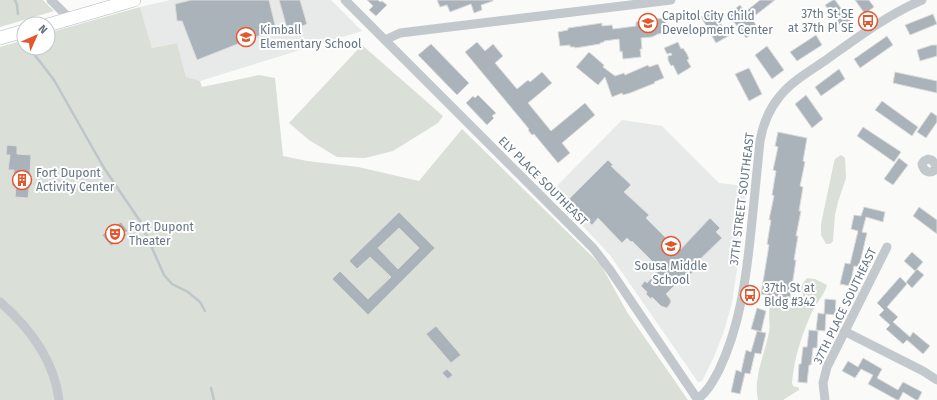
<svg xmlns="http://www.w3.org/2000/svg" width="937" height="400" viewBox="0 0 937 400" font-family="'Fira Sans',sans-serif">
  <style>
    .built { fill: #e8e9e9 }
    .green { fill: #dadfd7 }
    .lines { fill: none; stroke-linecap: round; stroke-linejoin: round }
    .stream { stroke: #bbc7cb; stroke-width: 2.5 }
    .building { fill: #aab3b9; stroke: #dcdcda; fill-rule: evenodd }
    .secondary-casing { stroke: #b3babf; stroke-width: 14 }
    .minor { stroke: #c3c8cc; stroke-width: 9 }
    .secondary { stroke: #fff; stroke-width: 13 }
    .labels { text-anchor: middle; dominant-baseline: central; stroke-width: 4; stroke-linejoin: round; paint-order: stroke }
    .poi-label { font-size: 12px; fill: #657683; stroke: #fff; text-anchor: start }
    .street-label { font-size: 12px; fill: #657683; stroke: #fff }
  </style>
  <rect width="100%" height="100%" fill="#fafaf8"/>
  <g class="built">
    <polygon points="170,0 331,0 362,31 200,81 186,78 177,43 152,48 140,7"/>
    <polygon points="622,120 662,126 719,183 746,186 739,255 732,303 724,331 714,357 702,381 698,382 610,255 551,192"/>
  </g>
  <g class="green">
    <polygon points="0,0 43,0 54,11 0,27"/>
    <polygon points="140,7 152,48 177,43 186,77 200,81 202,87 259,75 275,78 283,156 307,161 358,167 419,181 462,129 601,265 627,312 688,400 0,400 0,47 24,40 24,48 48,48 48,33"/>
    <polygon points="362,45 443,116 438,123 393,151 365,158 337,157 309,140 289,123"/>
    <polygon points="841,155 845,158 846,178 838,202 835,215 833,241 830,244 826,244 821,235 821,224 834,162 835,159"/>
    <path d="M 807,278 L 815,279 L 827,285 C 825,294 816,303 812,312 C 802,334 794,358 792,383 L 793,386 L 799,388 L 799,390 L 783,400 L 758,400 C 753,377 765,354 769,332 C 771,322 766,309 773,302 C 778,301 781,304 786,304 C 788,304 802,300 803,298 C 804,295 801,290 801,286 Z"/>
  </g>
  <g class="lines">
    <g class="stream">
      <polyline points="15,0 17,5 18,14"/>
      <polyline points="31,50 54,80 104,168 140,221 164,275 172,284 188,292 200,302 205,311"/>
      <polyline points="211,388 214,400"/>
    </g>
  </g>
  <g class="building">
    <polygon points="191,0 269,0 276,29 197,60 182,21 177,21 175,4"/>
    <polygon points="279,0 300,0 307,24 288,32"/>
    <polygon points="367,0 378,0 380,2 382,1 387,5 376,16 369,10 373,6"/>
    <polygon points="437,0 493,0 493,1 481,5 482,10 474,13 471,4 450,12 447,5 440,7"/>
    <polygon points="760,0 775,0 752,18 758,29 746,38 728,14 740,5 745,12"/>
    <polygon points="833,0 835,0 852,23 843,29 825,5"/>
    <polygon points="855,0 869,0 874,7 865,14"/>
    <polygon points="714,10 724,29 726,28 730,35 716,43 701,17"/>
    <polygon points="933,14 937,24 910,35 905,25"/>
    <polygon points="654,17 655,19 665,18 666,33 658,34 652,37 641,38 642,49 640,49 641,57 623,59 622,51 620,52 619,39 604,41 604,42 600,43 600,44 575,48 575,47 570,47 570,45 560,46 558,32 568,30 568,28 602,23 602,26 612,25 613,29 636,26 636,22 646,20 645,18"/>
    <polygon points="816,35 822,45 797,61 790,52"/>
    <polygon points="887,36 893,45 860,68 854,59"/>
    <polygon points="477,42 485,51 493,44 503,56 495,63 517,89 528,80 530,82 542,72 552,83 528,103 551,131 585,103 595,115 562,143 570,153 558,163 534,134 532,135 528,130 529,129 465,52"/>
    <polygon points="678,42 681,49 683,48 687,54 689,59 687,60 691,67 678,75 673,65 671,66 668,60 668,56 672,55 671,53 667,54 664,48"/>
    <polygon points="431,44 469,83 457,95 418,55"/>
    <polygon points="932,45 937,45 937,56 920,61 917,50"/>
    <polygon points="767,46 784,70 772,79 755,55"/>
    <polygon points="589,52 604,65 603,67 615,76 624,73 625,75 648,65 649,67 658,64 664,78 654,82 655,83 630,93 623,95 622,93 612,97 605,77 598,85 576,67"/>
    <polygon points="749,68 762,94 749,101 735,74"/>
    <polygon points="839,69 845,79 821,96 815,87"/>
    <polygon points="895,72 937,81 937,93 893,83"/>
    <polygon points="478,95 496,113 492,116 494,118 487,125 466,103 473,96 475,98"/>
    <polygon points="806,95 823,119 812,128 795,104"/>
    <polygon points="882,101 918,127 912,136 875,110"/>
    <polygon points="931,112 937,116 937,122 926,138 917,132"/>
    <polygon points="863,127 901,152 894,162 857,136"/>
    <polygon points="778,132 807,138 803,161 805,162 800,186 803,187 799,211 801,211 796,236 798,236 794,260 796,260 790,299 761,294 769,245 767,244 771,220 769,220 774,196 772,195 776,171 773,170 778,147 775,146"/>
    <polygon points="7,145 17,146 17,154 31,155 30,173 31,173 28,198 15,197 16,186 12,186 14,170 8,170 10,155 6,155"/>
    <polygon points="899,158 908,165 893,185 884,179"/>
    <polygon points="608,160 613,165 611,166 631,185 624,192 649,215 646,218 679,251 710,218 720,228 716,232 722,238 690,269 693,272 688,276 686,274 666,294 670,299 671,302 667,308 661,306 652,297 651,299 646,294 647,292 641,286 645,281 647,283 660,269 632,241 631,242 627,238 622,243 598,218 592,225 572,205 571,206 566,202"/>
    <polygon points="864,207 885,212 883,222 866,217 862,232 867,233 859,267 854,266 850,286 840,284 845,263 850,264 858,231 851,229 854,215 861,216"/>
    <polygon points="919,207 937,220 937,234 913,216"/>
    <path d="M 399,212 L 435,248 L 368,315 L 332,279 L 340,271 L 368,299 L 391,277 L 370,257 L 357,269 L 349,261 ZM 399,228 L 419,248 L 398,269 L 378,248 Z"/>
    <polygon points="121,222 128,231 125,233 127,235 111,246 102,235"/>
    <polygon points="912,252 923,262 915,271 904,261"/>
    <polygon points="917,269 924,275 912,288 906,282"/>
    <polygon points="900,277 907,284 887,307 898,317 893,322 910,337 913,332 930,346 923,354 907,340 903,344 886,329 890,325 879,315 884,310 877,303"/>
    <polygon points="825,299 836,300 835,315 826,314 825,331 816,330 818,313 824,314"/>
    <polygon points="757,308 766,311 761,332 751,329"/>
    <polygon points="436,326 461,355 451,363 426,334"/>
    <polygon points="809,330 818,331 817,348 813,348 811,365 809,365 807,383 798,382 799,364 801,364 803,347 807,347"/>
    <polygon points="757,331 766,333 761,354 755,353 750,374 745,373 740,394 731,392 736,370 742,372 741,372 746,350 751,352"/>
    <polygon points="863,358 882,369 877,378 898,390 903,382 922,392 918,400 916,400 903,392 899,400 897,400 868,384 873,375 861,369 855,378 842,371 848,361 858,367"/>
    <polygon points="447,369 453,375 448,379 442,373"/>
  </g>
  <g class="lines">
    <g class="secondary-casing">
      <g id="secondary">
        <polyline points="48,25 134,0"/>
        <polyline points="0,38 24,31"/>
      </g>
    </g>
    <g class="minor">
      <polyline points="51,0 70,19"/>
      <polyline points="345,0 593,248 610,270 698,400"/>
      <polyline points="385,40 400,33 671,0"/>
      <path d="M 928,159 L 932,160 L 937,167 C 932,175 924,173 922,164 L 924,161 Z"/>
      <path d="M 0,302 C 30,328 54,360 59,400"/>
      <polyline points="844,331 923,371 937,380"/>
      <path d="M 698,399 C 708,391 713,381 719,370 C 740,326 746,279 751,231 C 754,201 757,171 760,141 C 763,124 769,109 780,96 C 792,81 810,71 826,60 C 857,38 887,15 922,0"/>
      <polyline points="825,400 823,383 827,367 887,247"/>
    </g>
    <use href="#secondary" class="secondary"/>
  </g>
  <defs>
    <g id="bus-ring" transform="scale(1)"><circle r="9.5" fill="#fff" stroke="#e4572e" stroke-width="1.5"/><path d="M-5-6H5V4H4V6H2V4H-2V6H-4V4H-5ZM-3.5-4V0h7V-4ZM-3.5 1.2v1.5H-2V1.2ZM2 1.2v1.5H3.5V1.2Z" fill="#e4572e"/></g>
    <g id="school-ring" transform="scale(1)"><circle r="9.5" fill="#fff" stroke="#e4572e" stroke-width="1.5"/><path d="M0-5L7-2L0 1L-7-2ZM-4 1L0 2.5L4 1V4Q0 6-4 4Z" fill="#e4572e"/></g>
    <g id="building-ring" transform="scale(1)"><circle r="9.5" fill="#fff" stroke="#e4572e" stroke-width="1.5"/><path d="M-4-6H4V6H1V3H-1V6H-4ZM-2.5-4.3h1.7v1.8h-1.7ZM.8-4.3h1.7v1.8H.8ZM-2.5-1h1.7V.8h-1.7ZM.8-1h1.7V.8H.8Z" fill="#e4572e"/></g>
    <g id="theatre-ring" transform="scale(1)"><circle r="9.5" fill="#fff" stroke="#e4572e" stroke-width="1.5"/><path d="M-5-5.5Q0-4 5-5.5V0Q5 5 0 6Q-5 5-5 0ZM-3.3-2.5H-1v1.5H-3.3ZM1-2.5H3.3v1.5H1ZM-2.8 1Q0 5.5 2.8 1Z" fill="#e4572e"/></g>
  </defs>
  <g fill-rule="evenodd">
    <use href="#bus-ring" x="868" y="21"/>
    <use href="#school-ring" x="648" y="23"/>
    <use href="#school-ring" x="246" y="37"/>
    <use href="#building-ring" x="22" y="180"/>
    <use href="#theatre-ring" x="115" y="234"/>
    <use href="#school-ring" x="671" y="246"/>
    <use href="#bus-ring" x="750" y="295"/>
  </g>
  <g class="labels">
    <g class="poi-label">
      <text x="854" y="14" text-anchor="end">37th St SE<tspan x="854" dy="14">at 37th Pl SE</tspan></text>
      <text x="662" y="16">Capitol City Child<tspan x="662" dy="14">Development Center</tspan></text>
      <text x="260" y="30">Kimball<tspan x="260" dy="14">Elementary School</tspan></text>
      <text x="36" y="173">Fort Dupont<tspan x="36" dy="14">Activity Center</tspan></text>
      <text x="129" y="227">Fort Dupont<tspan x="129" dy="14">Theater</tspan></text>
      <text x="671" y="266" text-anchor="middle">Sousa Middle<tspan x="671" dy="14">School</tspan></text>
      <text x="764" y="288">37th St at<tspan x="764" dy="14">Bldg #342</tspan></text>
    </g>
    <g class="street-label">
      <text transform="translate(543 181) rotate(45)">ELY PLACE SOUTHEAST</text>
      <text transform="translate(742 199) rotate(-83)">37TH STREET SOUTHEAST</text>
      <text transform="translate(845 306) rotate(-64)">37TH PLACE SOUTHEAST</text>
    </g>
  </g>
  <g transform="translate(36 36) rotate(45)"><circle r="19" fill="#ffffff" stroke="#c1c8cd"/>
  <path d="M0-3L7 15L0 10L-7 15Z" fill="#e4572e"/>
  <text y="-6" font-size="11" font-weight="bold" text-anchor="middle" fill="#657683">N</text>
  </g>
</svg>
